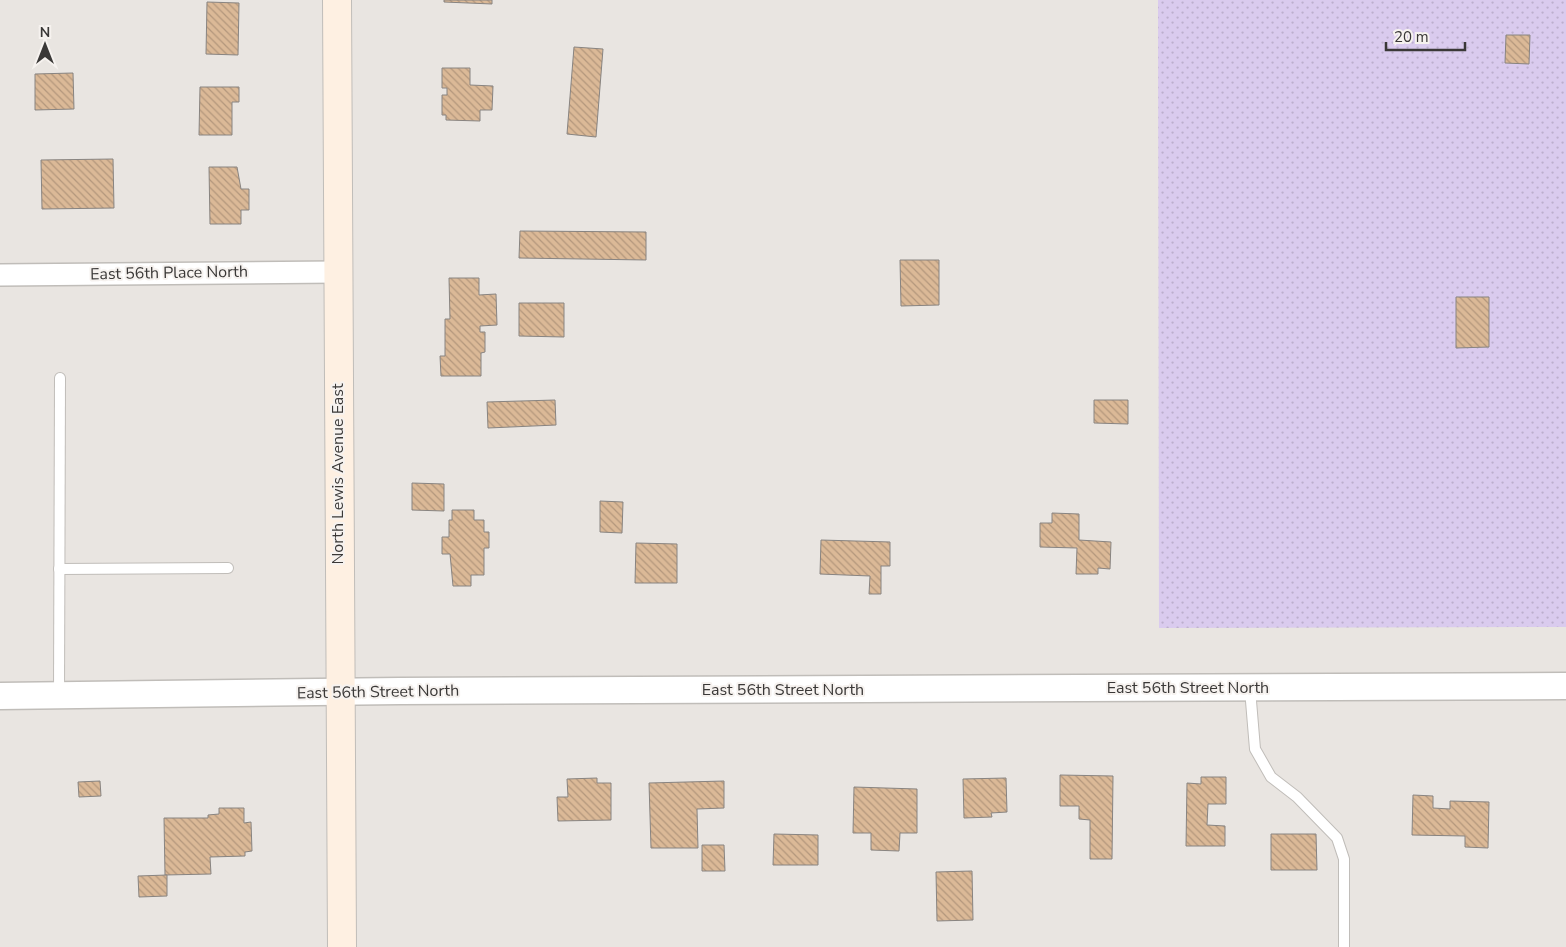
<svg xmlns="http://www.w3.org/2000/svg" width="1566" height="947" viewBox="0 0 1566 947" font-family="'Nunito Sans',sans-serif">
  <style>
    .green { fill: url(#green-dots) }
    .building { fill: url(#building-back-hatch); stroke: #888481 }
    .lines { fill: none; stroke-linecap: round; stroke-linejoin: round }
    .service-casing { stroke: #c0bdb9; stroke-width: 12 }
    .minor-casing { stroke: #c0bdb9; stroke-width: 24 }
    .tertiary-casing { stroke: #c0bdb9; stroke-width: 29 }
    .secondary-casing { stroke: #c0bdb9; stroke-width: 30 }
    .service { stroke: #fff; stroke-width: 10 }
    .minor { stroke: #fff; stroke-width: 21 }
    .tertiary { stroke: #fff; stroke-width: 26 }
    .secondary { stroke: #fef0e2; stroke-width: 28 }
    .labels { text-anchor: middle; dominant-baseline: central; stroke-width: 4; stroke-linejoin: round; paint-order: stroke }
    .street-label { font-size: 16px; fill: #3a3837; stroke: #f6f2ef }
  </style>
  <defs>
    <pattern id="green-dots" width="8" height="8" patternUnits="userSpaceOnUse" patternTransform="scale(1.25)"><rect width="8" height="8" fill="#dacbee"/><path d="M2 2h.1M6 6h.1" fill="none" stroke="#bcafcd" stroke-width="1.8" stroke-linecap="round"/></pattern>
    <pattern id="building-back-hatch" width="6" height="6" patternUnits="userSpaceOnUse" patternTransform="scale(1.25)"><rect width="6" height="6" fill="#dbb997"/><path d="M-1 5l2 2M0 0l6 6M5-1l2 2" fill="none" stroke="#b3977c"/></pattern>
  </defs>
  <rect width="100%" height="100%" fill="#e9e5e1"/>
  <polygon class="green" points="1158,0 1566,0 1566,627 1159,628"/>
  <g class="building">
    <polygon points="444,0 492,0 492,4 444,2"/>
    <polygon points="207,2 239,3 238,55 206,54"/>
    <polygon points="1506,35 1530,35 1529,64 1505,63"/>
    <polygon points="574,47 603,49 596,137 567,134"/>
    <polygon points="442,68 470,68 470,85 493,86 492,110 480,110 480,121 446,120 446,115 442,115 442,95 447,95 447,88 442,88"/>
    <polygon points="73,73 74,109 35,110 35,74"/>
    <polygon points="200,87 239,87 239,102 232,102 232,135 199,135"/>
    <polygon points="113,159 114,208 42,209 41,160"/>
    <polygon points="209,167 237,167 241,189 249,189 249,210 241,210 241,224 210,224"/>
    <polygon points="520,231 646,232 646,260 519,258"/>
    <polygon points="900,260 939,260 939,305 901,306"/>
    <polygon points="449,278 479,278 479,295 496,294 497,325 480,326 480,332 485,332 485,352 481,353 481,376 441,376 440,356 445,356 445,319 450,319"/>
    <polygon points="1456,297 1489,297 1489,347 1456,348"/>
    <polygon points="519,303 564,303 564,337 519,336"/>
    <polygon points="555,400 556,425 488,428 487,402"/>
    <polygon points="1094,400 1128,400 1128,424 1094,423"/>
    <polygon points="412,483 444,484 444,511 412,510"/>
    <polygon points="600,501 623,502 622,533 600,532"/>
    <polygon points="452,510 474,510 474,520 484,520 484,532 489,532 489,548 484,548 484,575 471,575 471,586 453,586 450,554 442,554 442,537 449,537 449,520 452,520"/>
    <polygon points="1052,513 1079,514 1079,540 1111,542 1110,569 1098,568 1098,574 1076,574 1077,548 1040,547 1040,523 1052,523"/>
    <polygon points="821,540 890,542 890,566 881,566 881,594 869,594 870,576 820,574"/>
    <polygon points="636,543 677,544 677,583 635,583"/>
    <polygon points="1060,775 1113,776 1112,859 1090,859 1090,820 1079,819 1079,806 1060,806"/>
    <polygon points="1201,777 1226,777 1226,804 1208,804 1207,825 1225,826 1225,846 1186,846 1187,783 1201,784"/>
    <polygon points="597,778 597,783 611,783 611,820 558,821 557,797 568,797 567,779"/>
    <polygon points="1006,778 1007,812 991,813 992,817 964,818 963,779"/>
    <polygon points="100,781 101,796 79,797 78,782"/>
    <polygon points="724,781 724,808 697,809 698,848 651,848 649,783"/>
    <polygon points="854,787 917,789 917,833 900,833 899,851 871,850 871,833 853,833"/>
    <polygon points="1413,795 1433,796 1433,808 1450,809 1450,801 1489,802 1488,848 1465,847 1465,836 1412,835"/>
    <polygon points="219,808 244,808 244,823 251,822 252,851 245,852 245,856 210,857 211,874 165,875 164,818 208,818 208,815 219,814"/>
    <polygon points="774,834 818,835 818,865 773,865"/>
    <polygon points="1271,834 1316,834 1317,870 1271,870"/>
    <polygon points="702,845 724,845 725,871 702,871"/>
    <polygon points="972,871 973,920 937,921 936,872"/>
    <polygon points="167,875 167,896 139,897 138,876"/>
  </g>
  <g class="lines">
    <g class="service-casing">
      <g id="service">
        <polyline points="59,569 228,568"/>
        <polyline points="1250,689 1255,749 1271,777 1297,797 1337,838 1344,859 1344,947"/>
        <polyline points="59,695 60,378"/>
      </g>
    </g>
    <g class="minor-casing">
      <polyline id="minor" points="0,275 337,272"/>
    </g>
    <g class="tertiary-casing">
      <polyline id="tertiary" points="0,696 400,691 1566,686"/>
    </g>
    <g class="secondary-casing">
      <polyline id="secondary" points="337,0 342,947"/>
    </g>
    <use href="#service" class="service"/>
    <use href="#minor" class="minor"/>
    <use href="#tertiary" class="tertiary"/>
    <use href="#secondary" class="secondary"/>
  </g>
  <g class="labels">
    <g class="street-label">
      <text transform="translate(169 273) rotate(-1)">East 56th Place North</text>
      <text transform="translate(338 474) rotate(-90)">North Lewis Avenue East</text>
      <text x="1188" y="688">East 56th Street North</text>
      <text x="783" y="690">East 56th Street North</text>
      <text transform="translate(378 692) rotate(-1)">East 56th Street North</text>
    </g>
  </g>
  <g transform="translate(45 45)" stroke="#f6f2ef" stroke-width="4" paint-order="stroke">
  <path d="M0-4L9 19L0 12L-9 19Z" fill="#3a3837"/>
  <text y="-8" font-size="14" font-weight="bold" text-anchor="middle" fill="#3a3837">N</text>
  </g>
  <path d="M1386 42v8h79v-8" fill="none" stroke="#3a3837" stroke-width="2.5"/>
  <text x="1394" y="42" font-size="15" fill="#3a3837" stroke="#f6f2ef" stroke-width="4" paint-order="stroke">20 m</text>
</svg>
